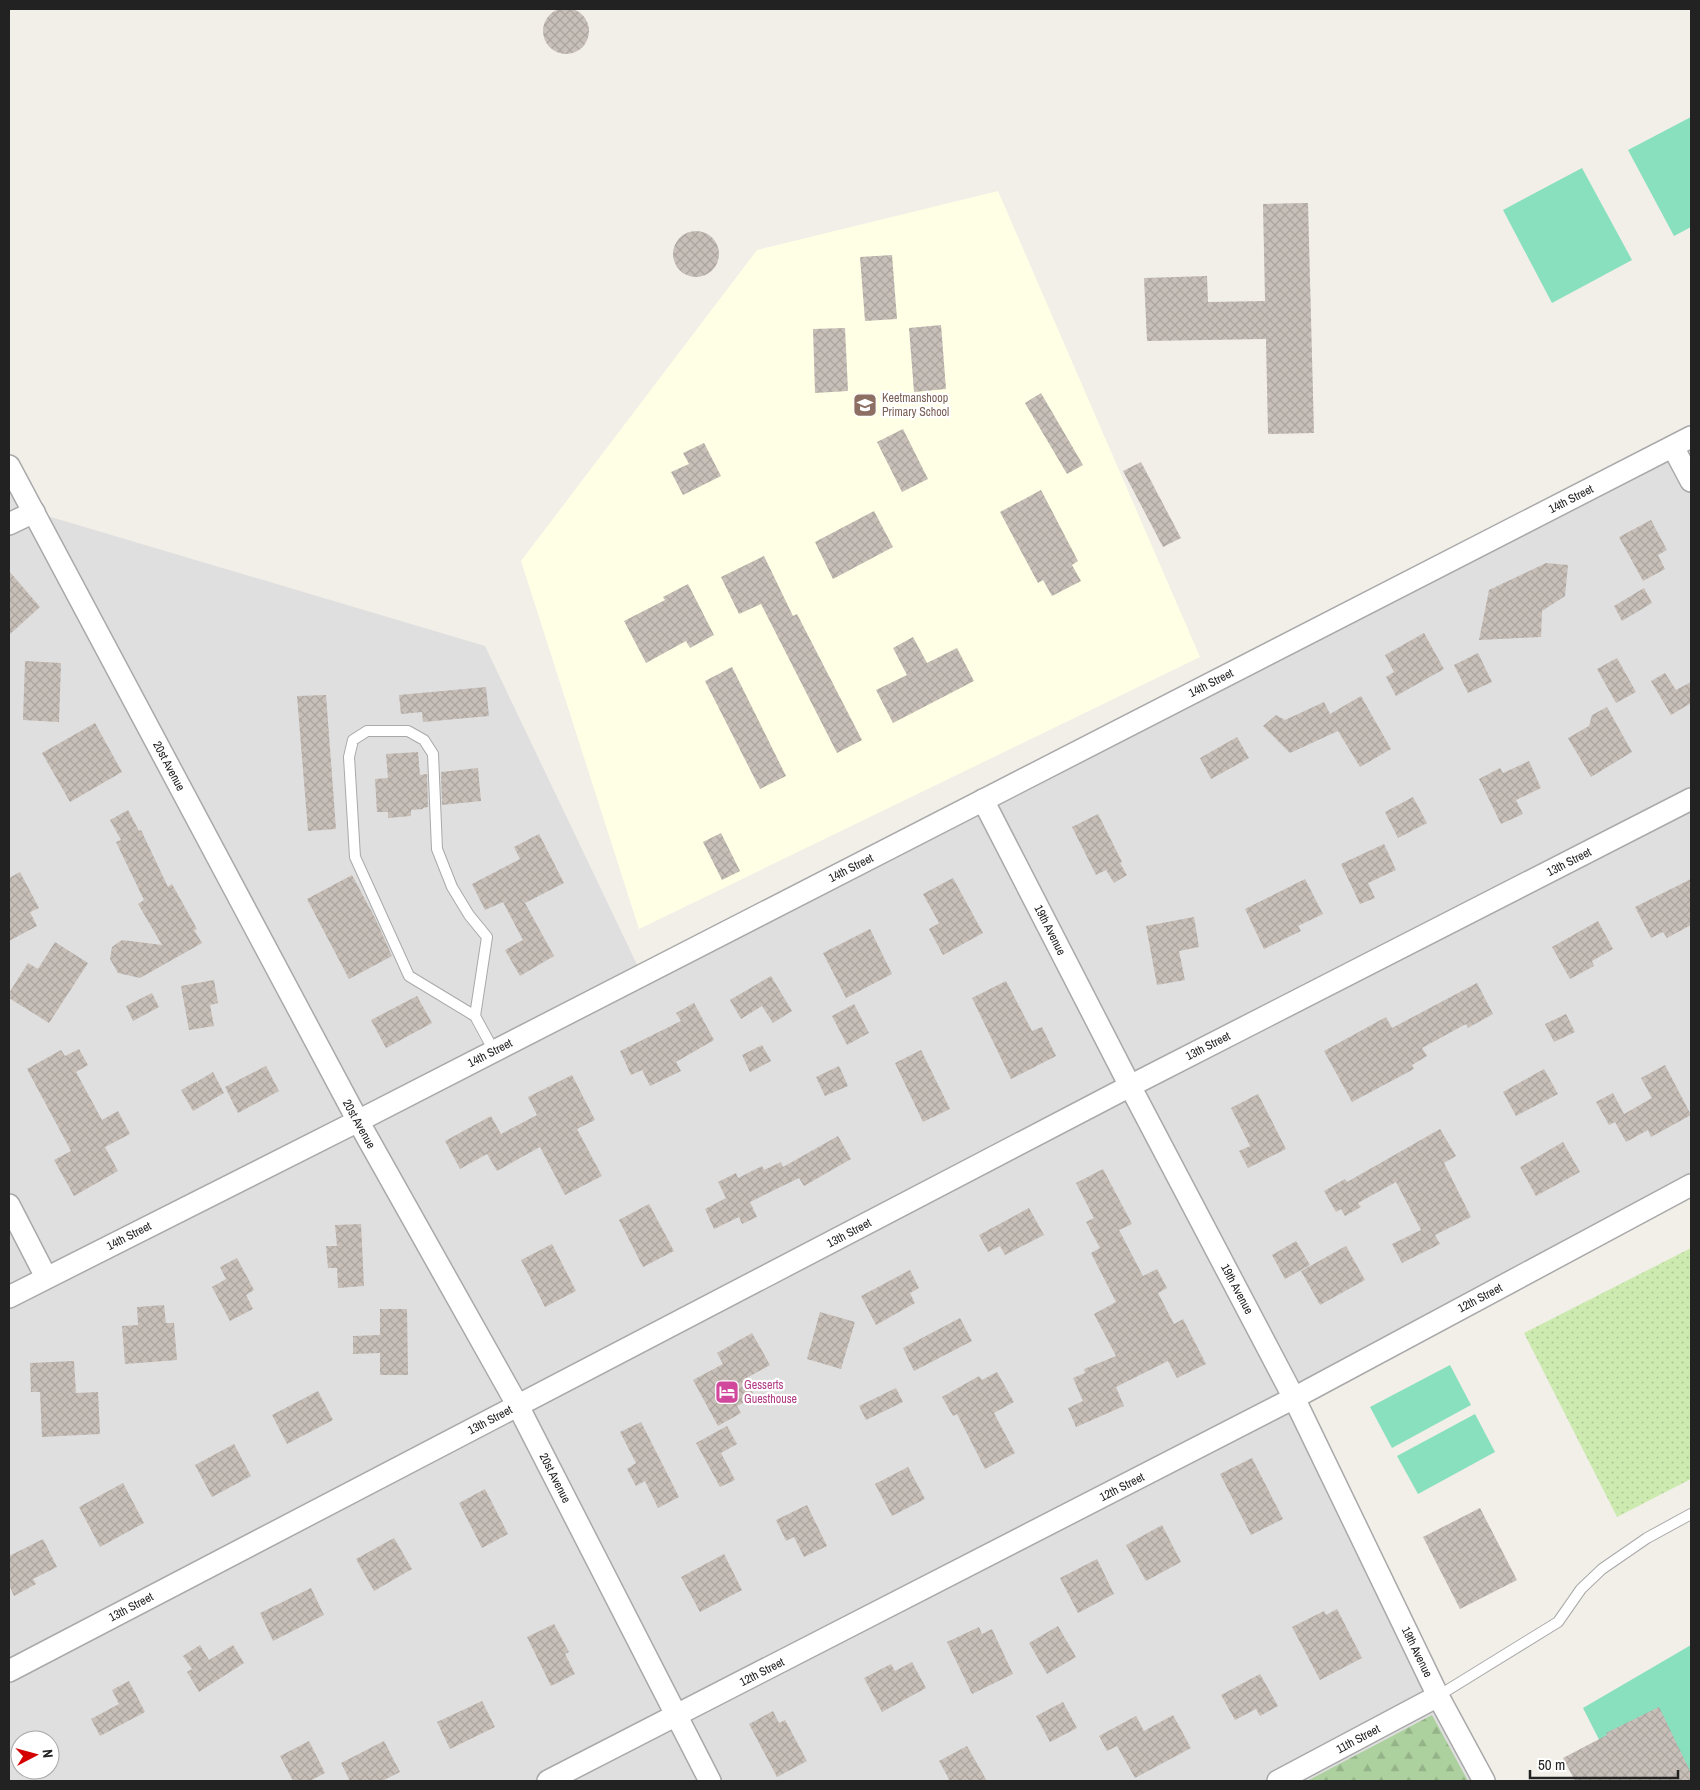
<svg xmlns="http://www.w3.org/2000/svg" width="1700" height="1790" viewBox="0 0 1700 1790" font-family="'Archivo Narrow',sans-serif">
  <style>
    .residential { fill: #e0dfdf; fill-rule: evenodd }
    .education { fill: #ffffe5 }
    .grass { fill: url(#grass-dots) }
    .forest { fill: url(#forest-firs) }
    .pitch { fill: #88e0be }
    .building { fill: url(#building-cross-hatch) }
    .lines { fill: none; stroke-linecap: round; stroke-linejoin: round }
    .lane-casing { stroke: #a9a9a9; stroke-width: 12 }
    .street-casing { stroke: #a9a9a9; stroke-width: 24 }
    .lane { stroke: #fff; stroke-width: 10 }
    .street { stroke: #fff; stroke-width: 21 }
    .labels { text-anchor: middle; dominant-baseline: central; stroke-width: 4.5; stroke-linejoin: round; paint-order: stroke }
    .education-label { font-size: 12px; fill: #785e54; stroke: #fff; text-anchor: start }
    .street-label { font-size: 12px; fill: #222; stroke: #fff }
    .hotel-label { font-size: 12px; fill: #b23c85; stroke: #fff; text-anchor: start }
  </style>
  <defs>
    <pattern id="grass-dots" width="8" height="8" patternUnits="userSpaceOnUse" patternTransform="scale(1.25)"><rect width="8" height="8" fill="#cdebb0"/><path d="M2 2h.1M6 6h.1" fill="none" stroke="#b0c997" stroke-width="1.8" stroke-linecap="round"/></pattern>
    <pattern id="forest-firs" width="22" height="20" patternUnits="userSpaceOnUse" patternTransform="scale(1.25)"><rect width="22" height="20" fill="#add19e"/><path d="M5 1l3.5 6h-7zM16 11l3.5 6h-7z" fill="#95b388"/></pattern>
    <pattern id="building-cross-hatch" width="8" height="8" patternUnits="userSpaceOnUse" patternTransform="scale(1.25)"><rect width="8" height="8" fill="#c7bfb8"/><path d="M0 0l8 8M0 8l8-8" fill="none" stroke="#aba49e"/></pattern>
  </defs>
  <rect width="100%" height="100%" fill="#f2efe9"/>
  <path class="residential" d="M 1691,437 L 1691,1185 L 1294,1398 L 1484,1781 L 9,1781 L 9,466 L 34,512 L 485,646 L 642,975 ZM 20,1740 L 50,1740 L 50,1770 L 20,1770 Z"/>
  <polygon class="education" points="998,191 1200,657 639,929 521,561 757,250"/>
  <polygon class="grass" points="1691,1248 1691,1479 1617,1517 1524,1333"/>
  <polygon class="forest" points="1432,1715 1468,1781 1307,1781"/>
  <g class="pitch">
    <polygon points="1691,117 1691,227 1674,236 1628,150"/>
    <polygon points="1582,168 1632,260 1552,303 1503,210"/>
    <polygon points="1450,1365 1471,1405 1392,1448 1370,1407"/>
    <polygon points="1475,1414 1495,1452 1418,1494 1397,1456"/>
    <polygon points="1691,1645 1691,1781 1620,1781 1583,1708"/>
  </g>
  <g class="building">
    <circle cx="566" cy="31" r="23"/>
    <polygon points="1308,203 1314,433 1268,434 1266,339 1147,341 1144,278 1207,276 1208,302 1265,301 1263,204"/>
    <circle cx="696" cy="254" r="23"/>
    <polygon points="892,255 897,319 865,321 860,257"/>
    <polygon points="941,325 946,389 914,392 909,328"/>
    <polygon points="845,328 848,391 815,393 813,329"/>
    <polygon points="1041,393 1083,465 1067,474 1025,403"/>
    <polygon points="903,429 928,479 902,492 877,442"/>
    <polygon points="704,443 721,476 683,495 671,472 689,464 683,453"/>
    <polygon points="1141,462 1181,538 1163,547 1123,471"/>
    <polygon points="1041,490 1078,561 1072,565 1081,581 1052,596 1043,580 1038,583 1000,512"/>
    <polygon points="874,511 893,547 833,579 815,542"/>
    <polygon points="1651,520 1667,550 1658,555 1665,569 1643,581 1619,537"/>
    <polygon points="764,556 793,616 797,614 862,740 837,753 761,604 739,614 721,577"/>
    <polygon points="1546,563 1568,565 1565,596 1542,611 1541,637 1479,640 1489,590"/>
    <polygon points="9,571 40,607 9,635"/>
    <polygon points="688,584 714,635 690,648 686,641 646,663 624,621 665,600 663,597"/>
    <polygon points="1644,588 1652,603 1622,621 1614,606"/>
    <polygon points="1424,633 1444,669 1396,696 1386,677 1394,672 1385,655"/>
    <polygon points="913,637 927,663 957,648 974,681 893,723 876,690 907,675 893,648"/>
    <polygon points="1478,653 1492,682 1468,693 1454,665"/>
    <polygon points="1617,658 1636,692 1616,703 1597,669"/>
    <polygon points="25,661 61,663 59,722 23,720"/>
    <polygon points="732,667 786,776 760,789 705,681"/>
    <polygon points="1665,673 1676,690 1691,682 1691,703 1671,715 1651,681"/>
    <polygon points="486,687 489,716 423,722 422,712 401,714 399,695"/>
    <polygon points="326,695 336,829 308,831 297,696"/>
    <polygon points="1361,696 1391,749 1360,767 1338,731 1290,753 1263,726 1276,715 1285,720 1324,702 1330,714"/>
    <polygon points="1607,707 1632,752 1591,777 1568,738 1589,726 1592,715"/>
    <polygon points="95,723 122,772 70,802 42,753"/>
    <polygon points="1237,737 1249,758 1211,779 1200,758"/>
    <polygon points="418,752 420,775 427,774 428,807 423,808 423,809 411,810 411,816 388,818 388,812 377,812 375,779 388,778 386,754"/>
    <polygon points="1529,761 1541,788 1516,800 1523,814 1501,824 1479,779 1500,768 1503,773"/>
    <polygon points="478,768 481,801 442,805 441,772"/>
    <polygon points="1413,797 1427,823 1398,838 1385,812"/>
    <polygon points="128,810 139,831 141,830 168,887 172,884 197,929 194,930 202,943 140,978 118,973 110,959 112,947 122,940 162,945 138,904 144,900 116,842 121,840 110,820"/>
    <polygon points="1098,814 1122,862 1120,863 1127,875 1114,883 1106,870 1096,875 1072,827"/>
    <polygon points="721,833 740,871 722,880 703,842"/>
    <polygon points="539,834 564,883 525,903 554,956 520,976 505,950 523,940 503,902 485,910 472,884 520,859 514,847"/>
    <polygon points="1384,844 1396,870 1368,883 1375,898 1360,904 1341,864"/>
    <polygon points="20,872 39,908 30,912 37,926 9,941 9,878"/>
    <polygon points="352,875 375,918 392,956 349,979 307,899"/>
    <polygon points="953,878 983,933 943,955 929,929 939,923 923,894"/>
    <polygon points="1305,879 1323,914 1298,926 1301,931 1264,949 1245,909"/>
    <polygon points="1691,879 1691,925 1667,938 1663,932 1651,938 1635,907"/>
    <polygon points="1194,917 1199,947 1179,951 1185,980 1157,985 1146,926"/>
    <polygon points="1598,921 1613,949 1592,961 1594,966 1570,979 1552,947"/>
    <polygon points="870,929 892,974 846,998 823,953"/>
    <polygon points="55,942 88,963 49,1023 9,998 9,993 28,963 38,969"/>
    <polygon points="771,976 792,1011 773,1023 762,1006 741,1019 730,1000"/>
    <polygon points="214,980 218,1003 210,1005 214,1026 189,1030 181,986"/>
    <polygon points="1006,981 1032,1031 1042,1027 1056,1056 1011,1079 972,998"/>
    <polygon points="1477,983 1493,1014 1468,1028 1466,1024 1422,1048 1427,1056 1412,1065 1414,1069 1352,1102 1324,1051 1386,1017 1392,1028"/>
    <polygon points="152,993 159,1007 133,1021 126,1006"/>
    <polygon points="417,996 432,1023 386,1048 371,1020"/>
    <polygon points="694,1003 714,1040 676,1062 681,1071 650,1086 642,1070 631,1075 620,1051 681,1021 676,1013"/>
    <polygon points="854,1004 869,1033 847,1045 832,1016"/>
    <polygon points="1566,1014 1575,1032 1554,1042 1545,1024"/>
    <polygon points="762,1045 771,1061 750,1072 742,1055"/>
    <polygon points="79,1049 88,1065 76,1072 102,1120 118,1111 130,1134 105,1147 118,1171 74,1196 54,1160 71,1151 27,1069 61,1050 65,1056"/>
    <polygon points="921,1050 950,1109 923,1122 895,1063"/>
    <polygon points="1665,1065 1691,1115 1651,1137 1648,1130 1626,1142 1615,1122 1609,1125 1596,1102 1613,1093 1624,1114 1652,1098 1641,1078"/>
    <polygon points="266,1066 279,1091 238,1113 225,1087"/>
    <polygon points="839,1066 848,1086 825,1096 816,1077"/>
    <polygon points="1544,1069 1558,1094 1516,1116 1503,1092"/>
    <polygon points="213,1072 224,1093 193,1111 181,1090 197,1081 198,1084 198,1081"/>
    <polygon points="572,1075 595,1120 577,1129 602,1176 565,1195 540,1147 497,1171 487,1154 460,1169 445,1141 491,1116 501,1134 537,1115 528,1097"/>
    <polygon points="1258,1094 1286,1149 1248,1168 1239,1151 1250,1146 1231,1108"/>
    <polygon points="1440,1129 1456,1156 1444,1163 1471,1217 1435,1235 1440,1244 1402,1263 1392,1244 1421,1230 1396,1182 1358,1203 1361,1207 1345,1216 1341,1209 1336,1212 1324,1191 1345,1179 1347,1182"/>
    <polygon points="838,1136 851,1159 804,1186 799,1178 750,1202 757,1217 742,1224 739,1217 714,1229 705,1209 726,1198 718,1182 736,1173 738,1178 762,1166 764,1170 781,1162 783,1167"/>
    <polygon points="1563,1142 1580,1172 1536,1196 1520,1167"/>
    <polygon points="1103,1169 1132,1224 1119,1230 1143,1276 1157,1269 1167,1288 1158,1293 1174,1324 1183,1319 1206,1364 1177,1378 1168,1361 1116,1387 1124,1406 1076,1427 1068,1408 1083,1401 1073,1378 1085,1373 1084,1369 1116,1356 1094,1314 1116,1302 1091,1253 1100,1248 1086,1222 1094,1218 1076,1183"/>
    <polygon points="649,1204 674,1251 643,1267 619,1220"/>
    <polygon points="1029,1208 1044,1235 1005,1255 1000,1246 988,1252 979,1235"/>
    <polygon points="361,1224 364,1286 338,1288 337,1268 328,1268 326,1246 337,1246 335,1225"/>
    <polygon points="1296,1241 1310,1265 1285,1279 1272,1255"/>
    <polygon points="552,1244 576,1291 545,1307 521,1260"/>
    <polygon points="1346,1246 1365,1280 1320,1305 1301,1271"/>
    <polygon points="237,1258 254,1290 246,1295 253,1309 230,1321 212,1287 226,1279 220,1267"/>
    <polygon points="910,1270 919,1288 910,1293 915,1303 876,1325 861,1296"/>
    <polygon points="164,1305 166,1323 174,1323 177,1360 125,1364 122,1326 138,1325 137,1307"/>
    <polygon points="380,1309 407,1309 408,1375 380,1375 380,1353 353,1354 353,1336 380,1335"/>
    <polygon points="820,1312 855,1322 841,1369 807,1359"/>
    <polygon points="960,1318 972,1341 914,1371 903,1348"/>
    <polygon points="752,1333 770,1365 745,1379 755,1397 737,1406 741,1413 718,1426 693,1380 723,1364 717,1353"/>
    <polygon points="74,1361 76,1393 98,1392 100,1434 42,1437 40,1392 31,1392 30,1363"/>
    <polygon points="997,1372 1014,1402 994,1413 1015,1453 985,1469 957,1414 953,1416 942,1397 979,1376 982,1380"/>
    <polygon points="896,1388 903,1402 866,1420 859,1406"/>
    <polygon points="318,1391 333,1420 287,1444 272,1415"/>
    <polygon points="641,1422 679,1497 658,1508 645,1481 636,1486 627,1469 636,1463 620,1432"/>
    <polygon points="727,1426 737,1444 721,1453 735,1480 720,1487 696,1443"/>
    <polygon points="234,1444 251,1476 212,1497 195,1465"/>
    <polygon points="1252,1458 1283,1519 1251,1535 1220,1474"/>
    <polygon points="908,1467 925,1499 892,1516 875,1484"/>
    <polygon points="123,1483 144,1523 100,1547 79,1507"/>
    <polygon points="485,1489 508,1534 482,1548 459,1503"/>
    <polygon points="807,1505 827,1546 804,1557 794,1537 786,1541 776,1520"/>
    <polygon points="1480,1508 1517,1580 1460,1609 1423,1537"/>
    <polygon points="1162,1525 1181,1562 1146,1581 1126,1545"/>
    <polygon points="394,1538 412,1569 374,1591 356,1559"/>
    <polygon points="43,1539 57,1567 33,1579 36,1584 14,1596 9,1585 9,1556"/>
    <polygon points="724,1554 742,1590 700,1612 681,1577"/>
    <polygon points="1097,1559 1114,1594 1078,1613 1060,1578"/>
    <polygon points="311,1588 324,1615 273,1641 260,1613"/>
    <polygon points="1337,1609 1362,1658 1320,1680 1292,1627 1324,1611 1326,1615"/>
    <polygon points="554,1624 569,1652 565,1654 575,1674 551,1686 527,1637"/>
    <polygon points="1058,1626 1076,1657 1047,1674 1029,1643"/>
    <polygon points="979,1627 982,1634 992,1629 1013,1674 972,1694 947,1642"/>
    <polygon points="200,1645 209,1660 233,1645 244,1663 199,1692 187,1672 192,1669 183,1656"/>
    <polygon points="912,1662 926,1688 882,1712 864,1678 891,1664 895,1671"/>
    <polygon points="1260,1674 1278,1706 1260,1716 1256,1709 1235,1720 1221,1695"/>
    <polygon points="129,1681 145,1712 100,1736 91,1719 119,1704 112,1690"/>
    <polygon points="482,1701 495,1727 450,1749 437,1722"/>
    <polygon points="1063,1702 1077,1728 1050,1742 1036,1716"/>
    <polygon points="1659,1707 1691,1773 1691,1781 1575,1781 1563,1758 1607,1735 1606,1733"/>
    <polygon points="773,1711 779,1723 785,1720 807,1761 777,1777 749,1724"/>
    <polygon points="1173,1715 1191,1748 1135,1778 1117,1746 1107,1751 1099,1736 1136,1716 1144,1731"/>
    <polygon points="309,1741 325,1773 310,1781 293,1781 280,1756"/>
    <polygon points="384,1741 400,1772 382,1781 350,1781 341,1763"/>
    <polygon points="967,1746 987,1781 950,1781 939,1761"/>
  </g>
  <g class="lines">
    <g class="lane-casing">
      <g id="lane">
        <polyline points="475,1016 487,937 469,915 452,887 437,849 433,754 424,740 408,731 367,731 353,740 349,757 355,857 409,976 475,1016 494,1051"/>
        <polyline points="1438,1696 1558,1622 1581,1589 1602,1569 1647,1538 1691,1514"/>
      </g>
    </g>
    <g class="street-casing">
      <g id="street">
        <polyline points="1673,447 1691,481"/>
        <polyline points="9,466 358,1121 518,1406 710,1781"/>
        <polyline points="9,524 34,512"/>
        <polyline points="983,800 1130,1086 1294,1398 1438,1696 1484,1781"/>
        <polyline points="9,1205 46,1277"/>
        <polyline points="9,1297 358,1121 1691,437"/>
        <polyline points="9,1671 1130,1086 1691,799"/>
        <polyline points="548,1781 1294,1398 1691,1185"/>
        <polyline points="1278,1781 1438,1696"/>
      </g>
    </g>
    <use href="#lane" class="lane"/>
    <use href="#street" class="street"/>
  </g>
  <defs>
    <g id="school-square" transform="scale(1.25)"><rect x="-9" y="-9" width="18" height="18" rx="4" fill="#8d6e63" stroke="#fff"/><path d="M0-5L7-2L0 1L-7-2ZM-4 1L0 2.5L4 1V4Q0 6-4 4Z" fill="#fff"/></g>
    <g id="hotel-square" transform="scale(1.25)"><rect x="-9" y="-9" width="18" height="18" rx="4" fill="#d1479c" stroke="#fff"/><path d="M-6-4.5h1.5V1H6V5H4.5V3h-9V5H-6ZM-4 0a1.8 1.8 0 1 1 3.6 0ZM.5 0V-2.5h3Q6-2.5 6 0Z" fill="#fff"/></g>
  </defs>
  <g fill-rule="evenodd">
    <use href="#school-square" x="865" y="405"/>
    <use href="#hotel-square" x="727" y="1392"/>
  </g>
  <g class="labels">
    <g class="education-label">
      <text x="882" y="398">Keetmanshoop<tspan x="882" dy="14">Primary School</tspan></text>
    </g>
    <g class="street-label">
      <text transform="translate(1571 499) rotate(-27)">14th Street</text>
      <text transform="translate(1211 683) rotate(-27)">14th Street</text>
      <text transform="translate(169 766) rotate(62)">20st Avenue</text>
      <text transform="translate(1569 862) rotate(-27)">13th Street</text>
      <text transform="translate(851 868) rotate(-27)">14th Street</text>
      <text transform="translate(1050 930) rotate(63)">19th Avenue</text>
      <text transform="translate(1208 1046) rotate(-27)">13th Street</text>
      <text transform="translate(490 1053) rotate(-27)">14th Street</text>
      <text transform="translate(359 1124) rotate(61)">20st Avenue</text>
      <text transform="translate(849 1233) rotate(-28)">13th Street</text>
      <text transform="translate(129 1236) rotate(-27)">14th Street</text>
      <text transform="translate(1237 1289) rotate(62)">19th Avenue</text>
      <text transform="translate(1480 1298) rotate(-28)">12th Street</text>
      <text transform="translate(490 1420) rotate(-28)">13th Street</text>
      <text transform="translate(555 1478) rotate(63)">20st Avenue</text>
      <text transform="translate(1122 1487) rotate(-27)">12th Street</text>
      <text transform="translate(131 1607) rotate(-28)">13th Street</text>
      <text transform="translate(1417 1652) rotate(64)">19th Avenue</text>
      <text transform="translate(762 1672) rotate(-27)">12th Street</text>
      <text transform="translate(1358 1739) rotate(-28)">11th Street</text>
    </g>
    <g class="hotel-label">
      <text x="744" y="1385">Gesserts<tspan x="744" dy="14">Guesthouse</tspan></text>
    </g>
  </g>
  <rect width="1700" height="1790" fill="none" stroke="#222222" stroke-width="20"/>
  <g transform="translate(35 1755) rotate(84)"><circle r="24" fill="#ffffff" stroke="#a7a7a7"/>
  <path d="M0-4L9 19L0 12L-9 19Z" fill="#d40000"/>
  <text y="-8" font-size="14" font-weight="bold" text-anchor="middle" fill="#222222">N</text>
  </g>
  <path d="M1530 1770v8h148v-8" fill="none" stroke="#222222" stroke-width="2.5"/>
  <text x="1538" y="1770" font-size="15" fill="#222222" stroke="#ffffff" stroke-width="4" paint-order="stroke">50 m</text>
</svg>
